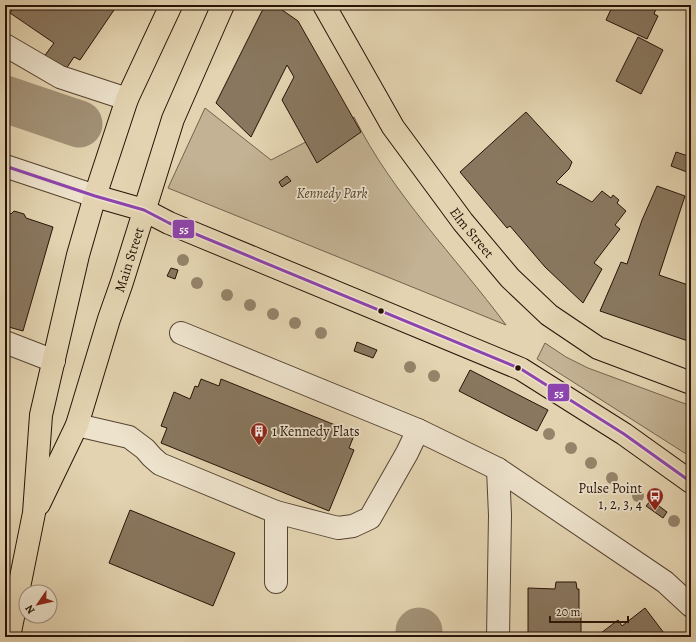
<svg xmlns="http://www.w3.org/2000/svg" width="696" height="642" viewBox="0 0 696 642" font-family="Alegreya,serif">
  <style>
    .green { fill: #c3b293; stroke: #75624d }
    .lines { fill: none; stroke-linecap: round; stroke-linejoin: round }
    .river { stroke: #a39277; stroke-width: 47 }
    .building { fill: #89775f; stroke: #271307 }
    .minor-casing { stroke: #564331; stroke-width: 24 }
    .major-casing { stroke: #271307; stroke-width: 24 }
    .minor { stroke: #ede2cc; stroke-width: 22 }
    .major { stroke: #e3d3b0; stroke-width: 22 }
    .bus-1-casing { stroke: #ede2cc; stroke-width: 6 }
    .bus-1 { stroke: #8e44ad; stroke-width: 3 }
    .tree { fill: #95846a }
    .bus-dot { fill: #271307; stroke: #ede2cc; stroke-width: 1.5 }
    .labels { text-anchor: middle; dominant-baseline: central; stroke-width: 3.5; stroke-linejoin: round; paint-order: stroke }
    .park-label { font-size: 14px; font-style: italic; fill: #564331; stroke: #ede2cc }
    .street-label { font-size: 14px; fill: #271307; stroke: #ede2cc }
    .poi-label { font-size: 14px; fill: #271307; stroke: #ede2cc; text-anchor: start }
    .line-badge { stroke: #ede2cc; stroke-width: 1.5 }
    .badge-label { font-size: 11px; text-anchor: middle; font-weight: bold; fill: #fff }
  </style>
  <rect width="100%" height="100%" fill="#e3d3b0"/>
  <filter id="stains"><feTurbulence type="fractalNoise" baseFrequency=".005" numOctaves="4"/><feColorMatrix values="0 0 0 0 .2 0 0 0 0 .09 0 0 0 0 .02 0 0 0 .5 -.17"/></filter>
  <radialGradient id="worn" r=".72"><stop offset=".6" stop-color="#630" stop-opacity="0"/><stop offset="1" stop-color="#630" stop-opacity=".3"/></radialGradient>
  <g class="green">
    <path d="M 205,108 L 271,160 L 354,117 C 393,195 455,256 506,325 L 168,188 Z"/>
    <polygon points="545,343 566,357 588,368 691,406 691,457 537,359"/>
  </g>
  <g class="lines">
    <g class="river">
      <polyline points="5,99 79,124"/>
      <polyline points="419,637 419,631"/>
    </g>
  </g>
  <g class="building">
    <polygon points="15,5 107,5 114,10 80,60 74,57 64,72 43,58 54,43 10,13"/>
    <polygon points="265,5 275,5 298,21 361,132 317,163 282,100 294,77 287,65 251,137 216,103"/>
    <polygon points="613,5 657,6 654,14 658,16 647,39 606,20"/>
    <polygon points="638,37 663,50 641,94 616,81"/>
    <polygon points="526,112 572,162 569,169 556,182 560,185 560,184 592,202 602,191 611,198 613,195 619,200 617,203 626,211 615,225 620,229 594,263 602,269 583,303 545,267 510,226 507,228 460,172"/>
    <polygon points="676,152 691,157 687,172 671,166"/>
    <polygon points="287,176 291,181 282,187 279,182"/>
    <polygon points="657,186 685,196 659,275 691,286 691,342 600,311 621,262 627,264 642,220"/>
    <polygon points="14,211 24,214 26,218 53,227 23,331 5,326 5,212 11,214"/>
    <polygon points="171,268 178,270 175,279 167,276"/>
    <polygon points="357,342 377,350 373,358 354,351"/>
    <polygon points="470,370 548,410 537,431 459,391"/>
    <polygon points="201,379 219,386 221,379 355,433 349,448 354,450 329,511 161,443 167,428 161,426 174,392 190,399 195,386 198,387"/>
    <polygon points="651,500 667,512 663,518 646,506"/>
    <polygon points="130,510 235,553 213,606 109,563"/>
    <polygon points="556,582 576,582 577,589 579,589 579,613 581,613 581,637 528,637 528,588 555,589"/>
    <polygon points="645,608 667,637 604,637 601,633 618,620 622,626"/>
  </g>
  <g class="lines">
    <g class="minor-casing">
      <g id="minor">
        <polyline points="5,45 60,77 127,99"/>
        <polyline points="5,166 95,196"/>
        <polyline points="181,333 418,430 498,469 665,582 691,606"/>
        <polyline points="5,342 54,361"/>
        <polyline points="77,425 129,437 145,449 152,457 160,464 276,512 338,528 353,526 370,518 407,453 418,430"/>
        <polyline points="498,469 500,515 498,637"/>
        <polyline points="276,512 276,582"/>
      </g>
    </g>
    <g class="major-casing">
      <g id="major">
        <path id="s1" d="M 324,5 L 393,127 L 463,222 L 510,278 L 549,315 L 598,348 L 691,383"/>
        <polyline points="95,196 144,210 169,223 521,369 624,434 691,482"/>
        <path id="s2" d="M 39,504 L 77,425 L 109,319 L 122,282 L 173,119 L 223,5"/>
        <polyline points="9,637 34,513 41,415 78,255 95,196 127,99 171,5"/>
      </g>
    </g>
    <use href="#minor" class="minor"/>
    <use href="#major" class="major"/>
    <g class="bus-1-casing">
      <polyline id="bus-1" points="5,166 95,196 144,210 169,223 521,369 624,434 691,482"/>
    </g>
    <use href="#bus-1" class="bus-1"/>
  </g>
  <g class="tree">
    <circle cx="183" cy="260" r="6"/>
    <circle cx="197" cy="283" r="6"/>
    <circle cx="227" cy="295" r="6"/>
    <circle cx="250" cy="305" r="6"/>
    <circle cx="273" cy="314" r="6"/>
    <circle cx="295" cy="323" r="6"/>
    <circle cx="321" cy="333" r="6"/>
    <circle cx="410" cy="367" r="6"/>
    <circle cx="434" cy="376" r="6"/>
    <circle cx="549" cy="434" r="6"/>
    <circle cx="571" cy="448" r="6"/>
    <circle cx="591" cy="463" r="6"/>
    <circle cx="612" cy="478" r="6"/>
    <circle cx="638" cy="496" r="6"/>
    <circle cx="674" cy="521" r="6"/>
  </g>
  <defs>
    <g id="building-pin" transform="scale(0.9)"><path d="M0 17L-7.5 6A9.5 9.5 0 1 1 7.5 6Z" fill="#8f2418" stroke="#ede2cc"/><path d="M-4-6H4V6H1V3H-1V6H-4ZM-2.5-4.3h1.7v1.8h-1.7ZM.8-4.3h1.7v1.8H.8ZM-2.5-1h1.7V.8h-1.7ZM.8-1h1.7V.8H.8Z" fill="#fff"/></g>
    <g id="bus-pin" transform="scale(0.9)"><path d="M0 17L-7.5 6A9.5 9.5 0 1 1 7.5 6Z" fill="#8f2418" stroke="#ede2cc"/><path d="M-5-6H5V4H4V6H2V4H-2V6H-4V4H-5ZM-3.5-4V0h7V-4ZM-3.5 1.2v1.5H-2V1.2ZM2 1.2v1.5H3.5V1.2Z" fill="#fff"/></g>
  </defs>
  <g fill-rule="evenodd">
    <use href="#building-pin" x="259" y="431"/>
    <use href="#bus-pin" x="655" y="496"/>
  </g>
  <g class="bus-dot">
    <circle cx="381" cy="311" r="3.5"/>
    <circle cx="518" cy="368" r="3.5"/>
  </g>
  <g class="labels">
    <g class="park-label">
      <text x="332" y="193">Kennedy Park</text>
    </g>
    <g class="street-label">
      <text stroke="none"><textPath href="#s1" startOffset="272">Elm Street</textPath></text>
      <text stroke="none"><textPath href="#s2" startOffset="261">Main Street</textPath></text>
    </g>
    <g class="poi-label">
      <text x="272" y="431">1 Kennedy Flats</text>
      <text x="642" y="488" text-anchor="end">Pulse Point<tspan x="642" dy="16">1, 2, 3, 4</tspan></text>
    </g>
  </g>
  <g class="line-badge">
    <rect x="172" y="219" width="23" height="20" rx="4" fill="#8e44ad"/>
    <rect x="547" y="383" width="23" height="19" rx="4" fill="#8e44ad"/>
  </g>
  <g class="badge-label">
    <text x="184" y="233">55</text>
    <text x="559" y="397">55</text>
  </g>
  <rect width="696" height="642" fill="none" stroke="#e3d3b0" stroke-width="20"/>
  <rect x="6" y="6" width="684" height="630" fill="none" stroke="#271307" stroke-width="2"/>
  <rect x="10" y="10" width="676" height="622" fill="none" stroke="#271307"/>
  <g transform="translate(38 604) rotate(236)"><circle r="19" fill="#ede2cc" stroke="#9e8f7d"/>
  <path d="M0-3L7 15L0 10L-7 15Z" fill="#8f2418"/>
  <text y="-6" font-size="11" font-weight="bold" text-anchor="middle" fill="#271307">N</text>
  </g>
  <path d="M550 616v6h78v-6" fill="none" stroke="#271307" stroke-width="2"/>
  <text x="556" y="616" font-size="12" fill="#271307" stroke="#ede2cc" stroke-width="3" paint-order="stroke">20 m</text>
  <rect width="100%" height="100%" filter="url(#stains)"/>
  <rect width="100%" height="100%" fill="url(#worn)"/>
</svg>
